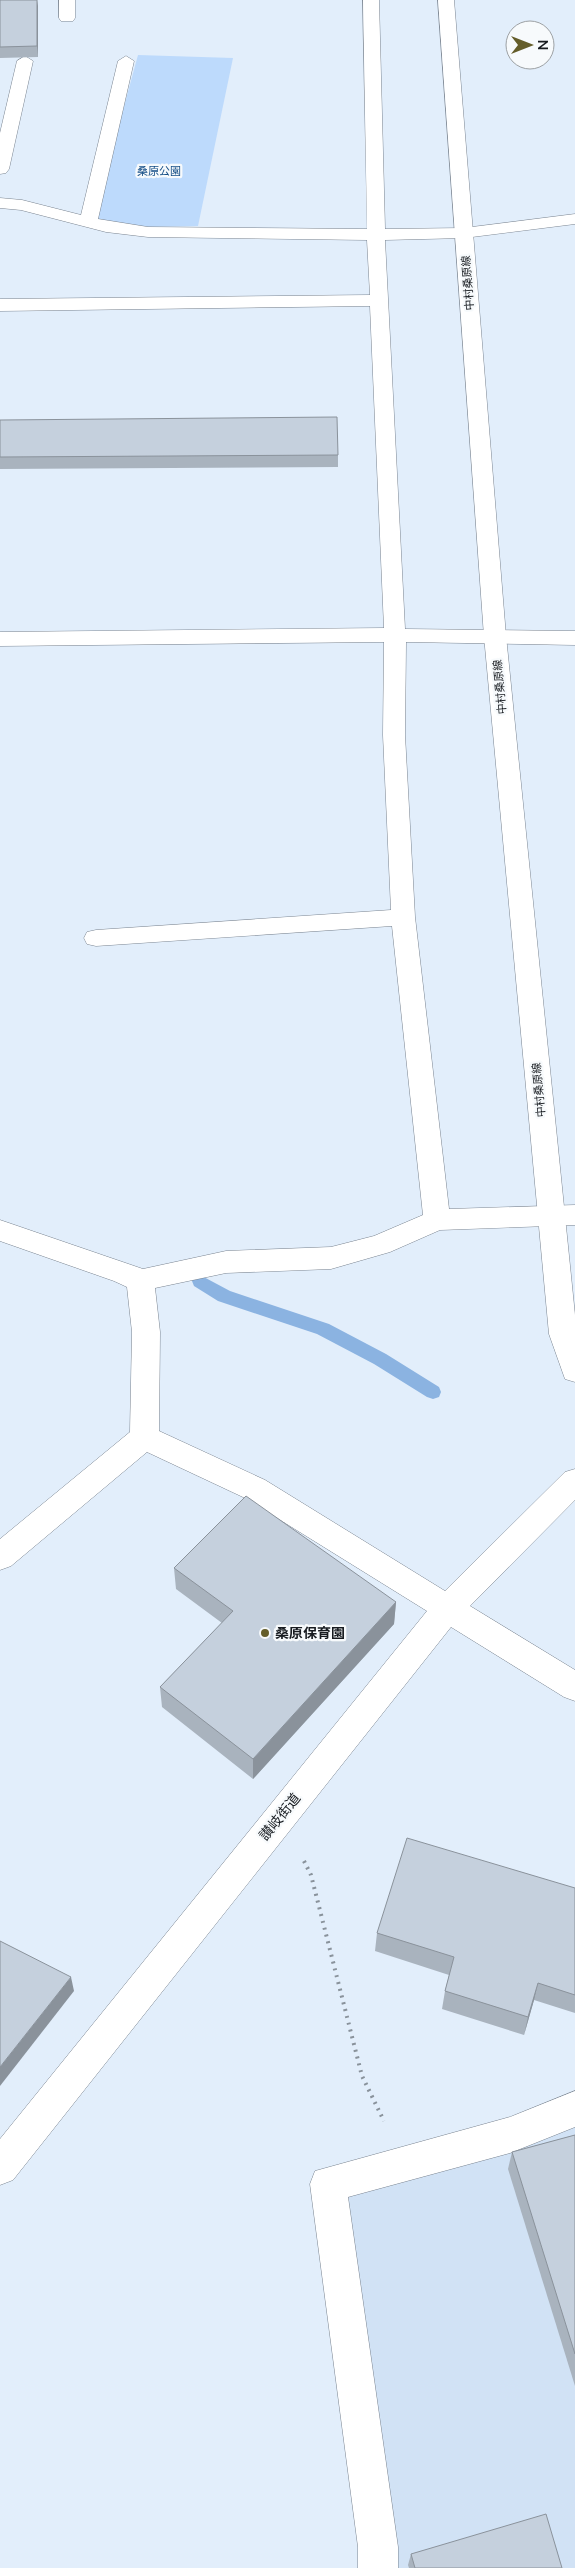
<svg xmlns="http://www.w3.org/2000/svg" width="575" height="2568" viewBox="0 0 575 2568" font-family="'Nunito Sans','Noto Sans JP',sans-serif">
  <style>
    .built { fill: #d1e2f5 }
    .green { fill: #bddafc }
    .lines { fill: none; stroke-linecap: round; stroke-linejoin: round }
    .stream { fill: #8bb3e1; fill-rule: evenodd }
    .street-casing { stroke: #7a8490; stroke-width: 1 }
    .secondary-casing { stroke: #7a8490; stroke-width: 1 }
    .path { stroke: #89929b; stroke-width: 4; stroke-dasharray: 2 5; stroke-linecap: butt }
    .street { fill: #fff; fill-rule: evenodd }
    .secondary { fill: #fff; fill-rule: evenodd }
    .wall { fill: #a9b3be }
    .shaded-wall { fill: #8a929b }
    .building { fill: #c5d0dd; stroke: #8a929b }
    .poi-dot { fill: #645d2a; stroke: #f7fafc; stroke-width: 2 }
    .labels { text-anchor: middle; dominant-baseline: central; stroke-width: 4.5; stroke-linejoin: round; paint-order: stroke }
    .far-park-label { font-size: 11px; fill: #154e86; stroke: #f7fafc }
    .far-street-label { font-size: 11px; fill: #171b20; stroke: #f7fafc }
    .poi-label { font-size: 14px; font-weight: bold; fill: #171b20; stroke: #f7fafc; text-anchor: start }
    .street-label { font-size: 14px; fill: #171b20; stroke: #f7fafc }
  </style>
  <rect width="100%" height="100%" fill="#e2eefb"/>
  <polygon class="built" points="575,2125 575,2568 395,2568 345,2193"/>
  <polygon class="green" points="138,55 233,58 198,226 131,227 93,220"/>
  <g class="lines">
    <polygon class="stream" points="200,1275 230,1291 329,1324 386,1354 439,1387 441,1392 439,1397 433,1399 427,1397 374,1364 317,1334 218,1301 194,1286 192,1281 194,1276"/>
    <g class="street-casing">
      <g id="street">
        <polygon points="59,0 75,0 75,18 73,21 61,21 59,18"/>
        <polygon points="363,0 379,0 385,229 464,228 575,214 575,224 464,238 385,240 405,629 575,631 575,645 406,642 405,735 415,917 449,1209 575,1205 575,1225 440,1230 390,1252 331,1269 226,1273 155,1288 160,1332 159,1431 265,1480 445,1591 565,1472 575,1469 575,1500 470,1606 575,1670 575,1701 564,1697 451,1627 13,2180 0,2185 0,2139 427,1611 245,1498 147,1452 11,1566 0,1570 0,1539 130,1432 132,1332 127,1287 114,1281 0,1241 0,1220 143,1269 226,1251 331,1247 374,1236 423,1215 392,926 96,946 87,944 84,938 87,932 96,930 391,910 383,735 384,642 0,646 0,632 384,628 370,306 0,311 0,299 370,295 367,240 148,237 106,232 21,210 0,208 0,198 22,200 81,215 118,61 126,56 134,61 98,219 148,227 367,229"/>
        <polygon points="25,56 33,61 9,169 6,173 0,174 0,133 17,61"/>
        <polygon points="575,2091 575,2127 510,2153 348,2197 398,2547 398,2568 358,2568 358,2547 310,2184 315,2171 510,2117"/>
      </g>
    </g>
    <g class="secondary-casing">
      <polygon id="secondary" points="438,0 454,0 506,636 575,1315 575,1382 565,1379 549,1334 484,636"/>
    </g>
    <polyline class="path" points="304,1861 311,1875 362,2076 384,2121"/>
    <use href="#street" class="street"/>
    <use href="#secondary" class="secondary"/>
  </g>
  <g class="wall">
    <polygon points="0,0 37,0 38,57 0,58"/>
    <polygon points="0,420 338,455 338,467 0,469"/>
    <polygon points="174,1568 396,1602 394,1624 253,1779 162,1707 160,1687 222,1623 176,1589"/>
    <polygon points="575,1888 575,2013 534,2000 524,2035 442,2009 445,1991 449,1975 375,1951 377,1933"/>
    <polygon points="575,2135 575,2386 508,2169 512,2152"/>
    <polygon points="411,2554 562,2568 409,2568 408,2565"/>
  </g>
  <g class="shaded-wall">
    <polygon points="37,0 38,6 38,57 37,46"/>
    <polygon points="396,1602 394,1624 253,1779 253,1759"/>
    <polygon points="71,1977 74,1991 0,2086 0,2067"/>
    <polygon points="538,1983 534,2000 524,2035 528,2017"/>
  </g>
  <g class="building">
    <polygon points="0,0 37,0 37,46 0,47"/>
    <polygon points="337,417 338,455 0,457 0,420"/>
    <polygon points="246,1496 396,1602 253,1759 160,1687 233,1611 174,1568"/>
    <polygon points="407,1838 575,1888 575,1995 538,1983 528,2017 445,1991 454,1957 377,1933"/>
    <polygon points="0,1941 71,1977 0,2067"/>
    <polygon points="575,2135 575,2354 512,2152"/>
    <polygon points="546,2514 562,2568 415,2568 411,2554"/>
  </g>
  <circle class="poi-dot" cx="265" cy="1633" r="5"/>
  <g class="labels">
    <g class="far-park-label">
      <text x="159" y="171">桑原公園</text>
    </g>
    <g class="far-street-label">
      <text transform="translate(468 283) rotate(-94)">中村桑原線</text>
      <text transform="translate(500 687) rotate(-95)">中村桑原線</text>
      <text transform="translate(539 1090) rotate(-95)">中村桑原線</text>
    </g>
    <g class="poi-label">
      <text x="275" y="1633">桑原保育園</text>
    </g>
    <g class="street-label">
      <text transform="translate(280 1817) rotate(-51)">讃岐街道</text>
    </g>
  </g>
  <g transform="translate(530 45) rotate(90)"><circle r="24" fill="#f7fafc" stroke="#9da1a4"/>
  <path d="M0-4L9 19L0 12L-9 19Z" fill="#645d2a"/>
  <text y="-8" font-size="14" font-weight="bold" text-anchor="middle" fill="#171b20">N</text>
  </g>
</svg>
